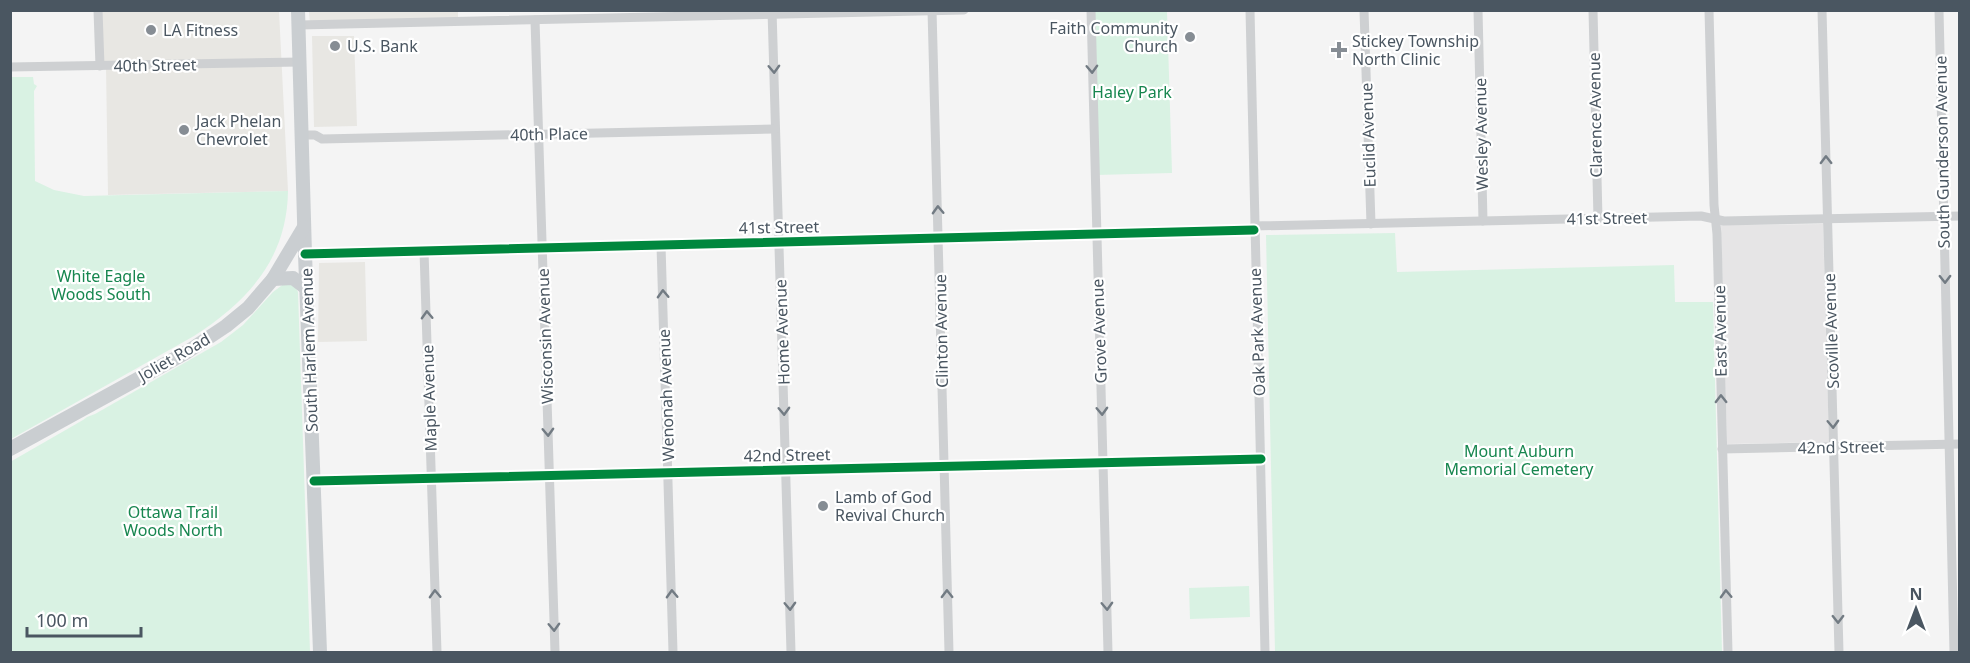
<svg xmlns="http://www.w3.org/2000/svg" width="1970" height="663" viewBox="0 0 1970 663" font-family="'Noto Sans',sans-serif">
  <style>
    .commercial { fill: #e8e7e3 }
    .education { fill: #e6e5e6 }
    .green { fill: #d9f2e3 }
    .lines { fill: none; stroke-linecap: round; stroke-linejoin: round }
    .minor { stroke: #ced0d2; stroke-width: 9 }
    .primary { stroke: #caced1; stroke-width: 14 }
    .cycleway-casing { stroke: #fff; stroke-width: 13 }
    .cycleway { stroke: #00873e; stroke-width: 9 }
    .oneway { stroke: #727b83 }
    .poi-dot { fill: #868d94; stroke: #fff; stroke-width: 2 }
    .labels { text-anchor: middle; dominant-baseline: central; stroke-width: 4.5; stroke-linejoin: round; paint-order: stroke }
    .poi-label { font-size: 16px; fill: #4a5661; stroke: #fff; text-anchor: start }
    .street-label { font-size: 16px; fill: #4a5661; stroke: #fff }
    .park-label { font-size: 16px; fill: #17864f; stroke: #fff }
  </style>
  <rect width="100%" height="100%" fill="#f4f4f4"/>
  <g class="commercial">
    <polygon points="98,11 279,11 288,191 108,195 106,66 100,66"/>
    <polygon points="309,11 458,11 458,20 310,24"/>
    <polygon points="312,36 354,36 357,126 314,127"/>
    <polygon points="365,262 367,341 318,342 319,263"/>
  </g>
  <polygon class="education" points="1823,224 1829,442 1727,444 1721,225"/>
  <g class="green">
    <polygon points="1093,11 1167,11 1172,173 1096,175"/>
    <path d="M 11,77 L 33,77 L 34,84 L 37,86 L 34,91 L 35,181 L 54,190 L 84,196 L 288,191 C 287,259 248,301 194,336 L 11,439 Z"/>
    <polygon points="1395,233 1397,272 1674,265 1675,302 1713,302 1722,652 1275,652 1266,235"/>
    <polygon points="285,283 290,283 296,288 298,292 310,652 11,652 10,462 83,420 87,417 95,414 221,342 243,325 273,292"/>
    <polygon points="1249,586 1250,617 1190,619 1189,588"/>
  </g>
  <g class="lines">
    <g class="minor">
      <polyline points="98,10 100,66"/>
      <polyline points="772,10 791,652"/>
      <polyline points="932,10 949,652"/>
      <polyline points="1091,10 1108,652"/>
      <polyline points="1250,10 1265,652"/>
      <polyline points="1364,10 1371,224"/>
      <polyline points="1478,10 1483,221"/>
      <polyline points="1593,10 1598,219"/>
      <polyline points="1709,10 1714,205 1717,234 1728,652"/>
      <polyline points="1822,10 1839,652"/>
      <polyline points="1939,10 1954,652"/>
      <polyline points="535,20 555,652"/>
      <polyline points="299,25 964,10"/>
      <polyline points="10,67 300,62"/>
      <polyline points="301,135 315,135 322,139 775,129"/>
      <polyline points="1254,226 1701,216 1724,221 1960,216"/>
      <polyline points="661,245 673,652"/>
      <polyline points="424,251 437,652"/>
      <polyline points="305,254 1254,230"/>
      <polyline points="1722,449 1960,444"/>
      <polyline points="314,481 1261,459"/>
    </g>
    <g class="primary">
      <polyline points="298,10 305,254 320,652"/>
      <polyline points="273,279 293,278 306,288"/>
      <polyline points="10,449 187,352 226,326 248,308 273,279 304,227"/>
    </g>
    <g class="cycleway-casing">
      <g id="cycleway">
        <polyline points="305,254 1254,230"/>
        <polyline points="314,481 1261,459"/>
      </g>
    </g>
    <use href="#cycleway" class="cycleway"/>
  </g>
  <defs><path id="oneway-chevron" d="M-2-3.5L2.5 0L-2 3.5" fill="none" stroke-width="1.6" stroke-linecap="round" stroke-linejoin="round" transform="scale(1.5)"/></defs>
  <g class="oneway">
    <use href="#oneway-chevron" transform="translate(774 69) rotate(88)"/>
    <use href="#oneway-chevron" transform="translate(1092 69) rotate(88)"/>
    <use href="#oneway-chevron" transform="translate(1826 160) rotate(-91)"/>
    <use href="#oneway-chevron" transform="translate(938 210) rotate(-92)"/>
    <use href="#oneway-chevron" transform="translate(1945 279) rotate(89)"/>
    <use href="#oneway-chevron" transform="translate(663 294) rotate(-92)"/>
    <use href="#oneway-chevron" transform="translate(427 315) rotate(-92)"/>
    <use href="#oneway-chevron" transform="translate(1721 399) rotate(-91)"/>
    <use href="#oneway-chevron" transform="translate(784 411) rotate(88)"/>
    <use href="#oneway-chevron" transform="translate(1102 411) rotate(88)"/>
    <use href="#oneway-chevron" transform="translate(1833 424) rotate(88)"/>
    <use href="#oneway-chevron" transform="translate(548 432) rotate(88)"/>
    <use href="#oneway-chevron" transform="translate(435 594) rotate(-92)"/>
    <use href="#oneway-chevron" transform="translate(672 594) rotate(-92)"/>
    <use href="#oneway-chevron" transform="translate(947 594) rotate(-91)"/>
    <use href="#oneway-chevron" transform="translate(1726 594) rotate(-92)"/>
    <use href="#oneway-chevron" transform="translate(790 606) rotate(88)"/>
    <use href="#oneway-chevron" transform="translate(1107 606) rotate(88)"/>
    <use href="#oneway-chevron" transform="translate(1838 619) rotate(89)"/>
    <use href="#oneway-chevron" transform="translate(554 627) rotate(88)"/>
  </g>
  <g class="poi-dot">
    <circle cx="151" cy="30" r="6"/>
    <circle cx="1190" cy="37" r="6"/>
    <circle cx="335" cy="46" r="6"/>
    <path d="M1336 41h6v6h6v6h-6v6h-6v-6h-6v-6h6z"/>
    <circle cx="184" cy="130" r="6"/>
    <circle cx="823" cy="506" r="6"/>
  </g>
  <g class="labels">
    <g class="poi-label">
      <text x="1178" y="28" text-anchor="end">Faith Community<tspan x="1178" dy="18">Church</tspan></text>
      <text x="163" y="30">LA Fitness</text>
      <text x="1352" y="41">Stickey Township<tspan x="1352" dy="18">North Clinic</tspan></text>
      <text x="347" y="46">U.S. Bank</text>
      <text x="196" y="121">Jack Phelan<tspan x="196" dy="18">Chevrolet</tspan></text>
      <text x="835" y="497">Lamb of God<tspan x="835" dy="18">Revival Church</tspan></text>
    </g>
    <g class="street-label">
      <text transform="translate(155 65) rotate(-1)">40th Street</text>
      <text transform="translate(1595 115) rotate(-91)">Clarence Avenue</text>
      <text transform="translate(549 134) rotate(-1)">40th Place</text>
      <text transform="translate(1481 134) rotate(-91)">Wesley Avenue</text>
      <text transform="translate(1368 135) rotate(-92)">Euclid Avenue</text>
      <text transform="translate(1942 152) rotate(-91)">South Gunderson Avenue</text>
      <text transform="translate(1607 218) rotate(-1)">41st Street</text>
      <text transform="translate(779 227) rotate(-1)">41st Street</text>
      <text transform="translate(941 331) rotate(-91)">Clinton Avenue</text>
      <text transform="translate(1099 331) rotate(-92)">Grove Avenue</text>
      <text transform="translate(1720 331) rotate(-91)">East Avenue</text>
      <text transform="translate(1831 331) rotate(-92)">Scoville Avenue</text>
      <text transform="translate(782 332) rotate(-92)">Home Avenue</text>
      <text transform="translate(1257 332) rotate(-92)">Oak Park Avenue</text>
      <text transform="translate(545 336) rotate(-92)">Wisconsin Avenue</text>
      <text transform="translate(309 350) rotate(-92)">South Harlem Avenue</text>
      <text transform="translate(174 357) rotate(-30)">Joliet Road</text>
      <text transform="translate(666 395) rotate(-92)">Wenonah Avenue</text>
      <text transform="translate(429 398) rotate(-92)">Maple Avenue</text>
      <text transform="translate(1841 447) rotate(-1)">42nd Street</text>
      <text transform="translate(787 455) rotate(-1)">42nd Street</text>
    </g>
    <g class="park-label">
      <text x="1132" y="92">Haley Park</text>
      <text x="101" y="276">White Eagle<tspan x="101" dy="18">Woods South</tspan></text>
      <text x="1519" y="451">Mount Auburn<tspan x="1519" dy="18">Memorial Cemetery</tspan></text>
      <text x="173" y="512">Ottawa Trail<tspan x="173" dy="18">Woods North</tspan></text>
    </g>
  </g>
  <rect width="1970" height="663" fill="none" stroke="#4a5661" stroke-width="24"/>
  <g transform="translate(1916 609)" stroke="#ffffff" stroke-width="4.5" paint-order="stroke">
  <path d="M0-4.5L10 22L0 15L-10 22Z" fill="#4a5661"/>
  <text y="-9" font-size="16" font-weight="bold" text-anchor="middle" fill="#4a5661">N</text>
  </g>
  <path d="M27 627v9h114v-9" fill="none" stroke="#4a5661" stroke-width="3"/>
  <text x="36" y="627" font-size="18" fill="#4a5661" stroke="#ffffff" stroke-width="4.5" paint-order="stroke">100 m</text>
</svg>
